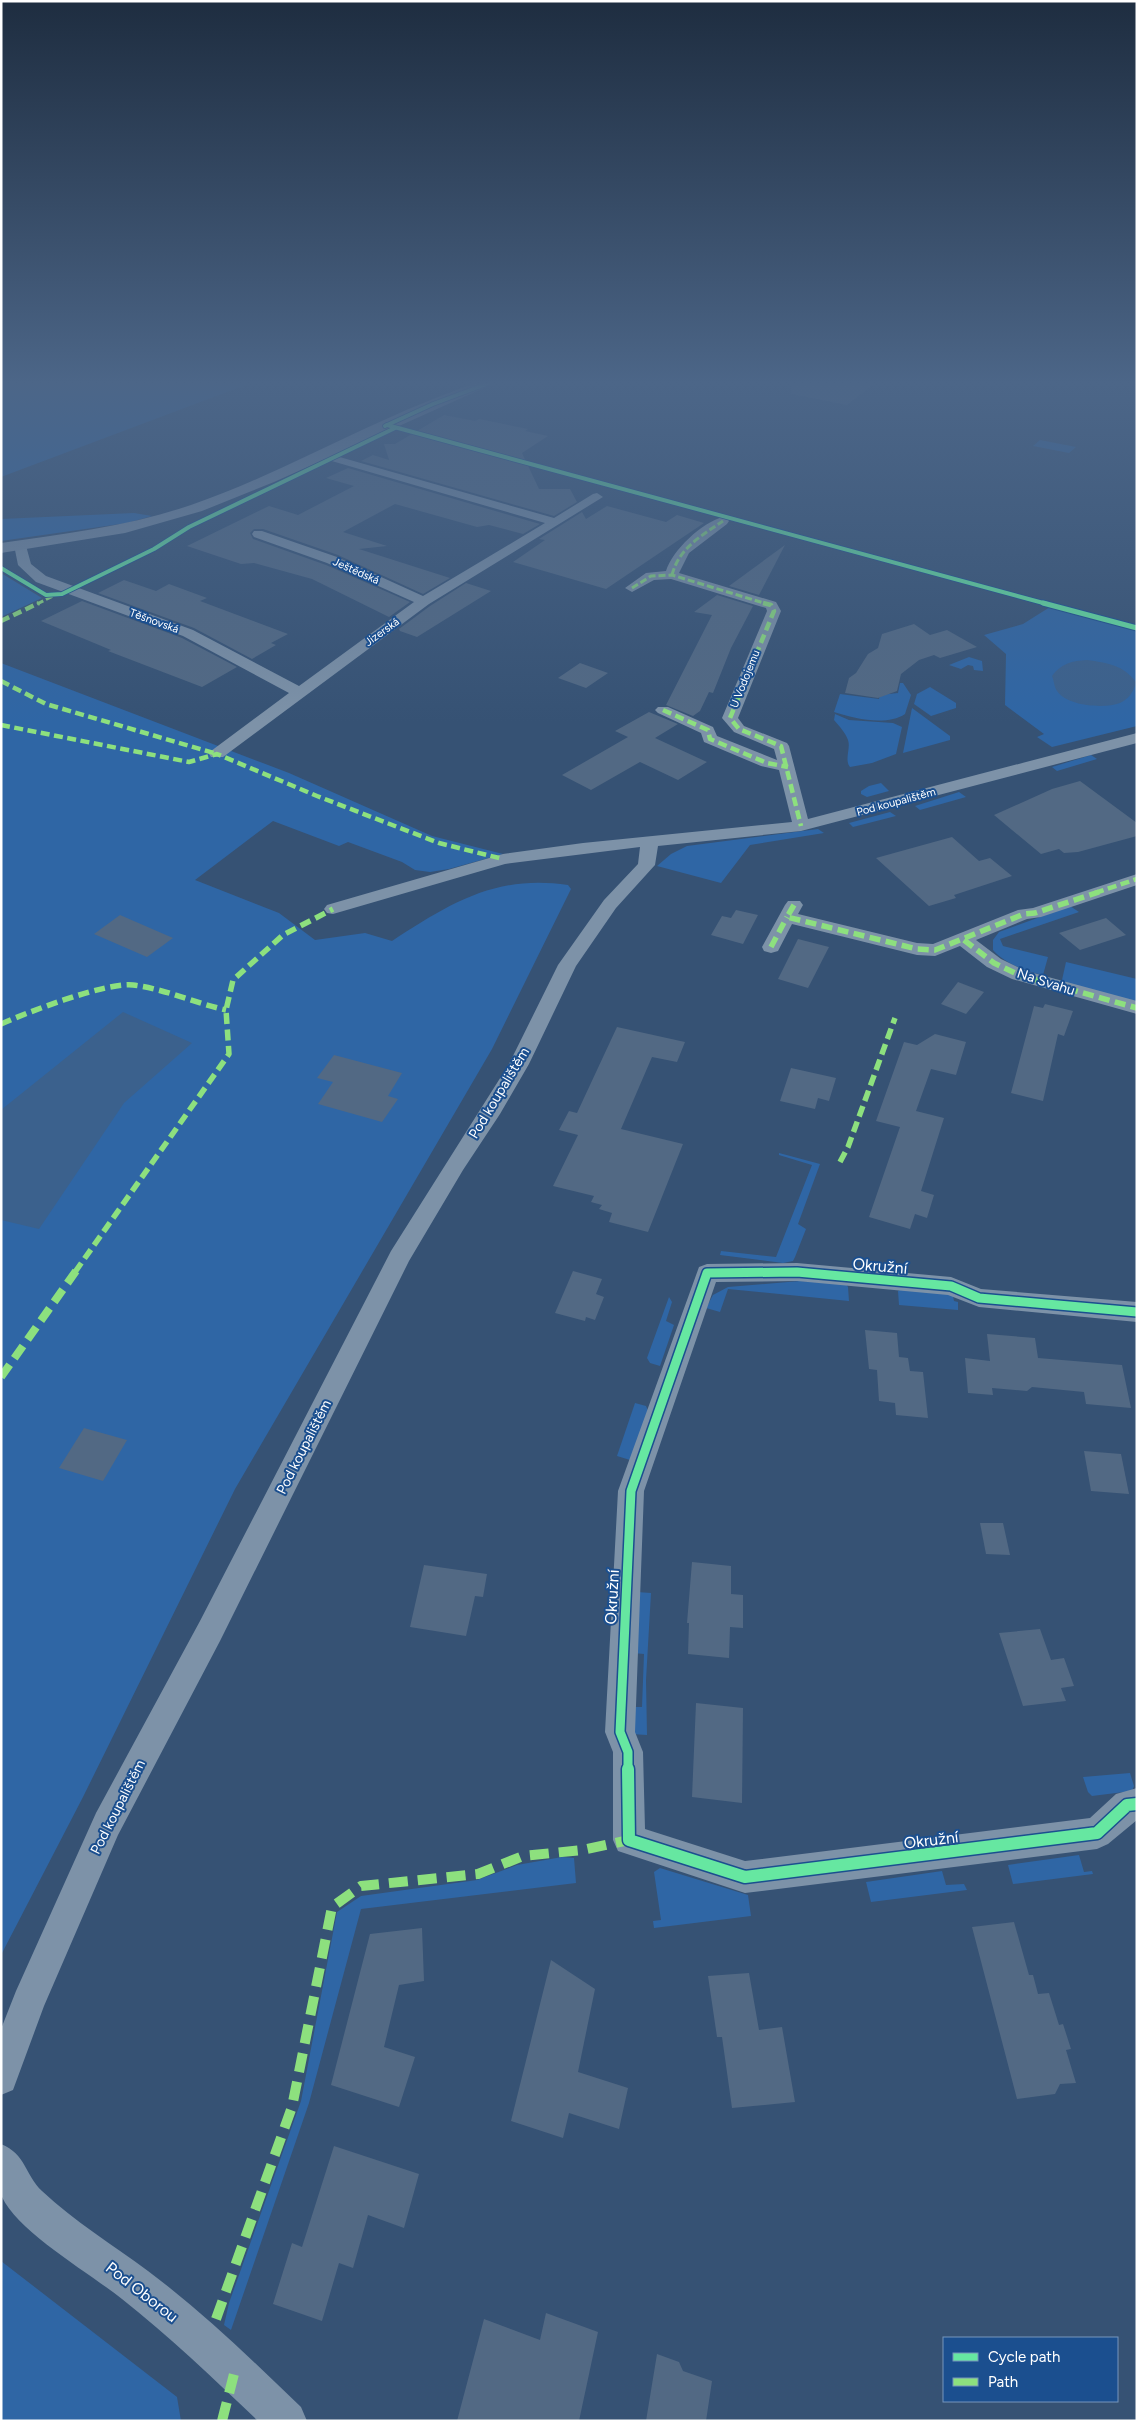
<svg xmlns="http://www.w3.org/2000/svg" width="1138" height="2422" viewBox="0 0 1138 2422" font-family="Figtree,sans-serif">
  <style>
    .green { fill: #2f66a5 }
    .water { fill: #3b618d }
    .building { fill: #526984 }
    .lines { fill: none; stroke-linecap: round; stroke-linejoin: round }
    .street { fill: #7d92a8; fill-rule: evenodd }
    .secondary { fill: #798da4; fill-rule: evenodd }
    .quiet-far4 { stroke: #8de07e; stroke-width: 3; stroke-dasharray: 7 3; stroke-linecap: butt }
    .quiet-far3 { stroke: #8de07e; stroke-width: 4.5; stroke-dasharray: 9 4.5; stroke-linecap: butt }
    .quiet-far2 { stroke: #8de07e; stroke-width: 5.5; stroke-dasharray: 11 5.5; stroke-linecap: butt }
    .quiet-far1 { stroke: #8de07e; stroke-width: 8; stroke-dasharray: 15 8; stroke-linecap: butt }
    .quiet { stroke: #8de07e; stroke-width: 10; stroke-dasharray: 19 10; stroke-linecap: butt }
    .cycleway-far4-casing { stroke: #1b4f8f; stroke-width: 5.5 }
    .cycleway-far3-casing { stroke: #1b4f8f; stroke-width: 7 }
    .cycleway-far2-casing { stroke: #1b4f8f; stroke-width: 10 }
    .cycleway-far1-casing { stroke: #1b4f8f; stroke-width: 12 }
    .cycleway-casing { stroke: #1b4f8f; stroke-width: 15 }
    .cycleway-far4 { stroke: #66e7a1; stroke-width: 4 }
    .cycleway-far3 { stroke: #66e7a1; stroke-width: 5 }
    .cycleway-far2 { stroke: #66e7a1; stroke-width: 7 }
    .cycleway-far1 { stroke: #66e7a1; stroke-width: 9 }
    .cycleway { stroke: #66e7a1; stroke-width: 12 }
    .labels { text-anchor: middle; dominant-baseline: central; stroke-width: 4; stroke-linejoin: round; paint-order: stroke }
    .far-street-label { font-size: 11px; fill: #fff; stroke: #1b4f8f }
    .street-label { font-size: 14px; fill: #fff; stroke: #1b4f8f }
    .near-street-label { font-size: 16px; fill: #fff; stroke: #1b4f8f }
  </style>
  <rect width="100%" height="100%" fill="#365274"/>
  <g class="green">
    <polygon points="1,383 251,383 1,477"/>
    <polygon points="1040,440 1076,447 1069,453 1033,446"/>
    <polygon points="134,513 152,516 127,523 1,541 1,519"/>
    <polygon points="1,573 42,598 1,617"/>
    <polygon points="1050,607 1137,630 1137,726 1052,747 1037,737 1044,734 1005,705 1006,654 984,635 1023,624"/>
    <polygon points="969,657 982,661 983,671 974,670 973,666 968,665 961,669 949,665"/>
    <path d="M 1,663 L 289,773 L 432,836 L 503,854 L 449,869 L 430,872 L 415,870 L 402,862 L 348,842 L 339,846 L 273,821 L 195,880 L 279,913 L 315,940 L 365,933 L 392,941 C 449,904 496,874 568,885 L 571,889 L 492,1049 L 235,1489 L 83,1797 L 1,1955 Z"/>
    <path d="M 900,683 L 903,683 L 911,695 L 905,714 C 887,726 855,719 834,712 L 840,694 L 879,699 L 880,695 L 898,693 Z"/>
    <polygon points="930,687 956,703 956,708 931,716 914,704 917,694"/>
    <polygon points="912,708 950,736 950,740 903,753"/>
    <path d="M 835,714 L 849,720 L 893,723 L 902,727 L 896,754 L 872,763 L 850,767 C 844,760 851,748 848,740 C 845,732 839,726 834,720 Z"/>
    <polygon points="1091,755 1097,759 1057,771 1052,767"/>
    <polygon points="881,783 889,791 867,797 861,794 861,791 869,786"/>
    <polygon points="959,792 966,797 920,810 915,806"/>
    <polygon points="890,812 896,816 853,827 849,823"/>
    <polygon points="818,829 824,833 750,845 721,883 657,866 671,854 687,846"/>
    <path d="M 1070,906 L 1079,912 L 1000,939 L 1003,946 L 1048,957 L 1043,975 C 1026,971 1005,964 993,950 L 993,940 L 999,932 Z"/>
    <polygon points="1066,962 1137,979 1137,1003 1070,987 1062,980"/>
    <polygon points="779,1153 820,1164 798,1224 806,1229 795,1257 793,1261 783,1263 720,1255 721,1251 776,1257 812,1165 779,1155"/>
    <polygon points="800,1281 846,1284 848,1287 849,1301 728,1289 720,1312 706,1308 713,1295 728,1287"/>
    <polygon points="902,1289 945,1293 953,1296 954,1301 958,1302 958,1310 899,1305 898,1291"/>
    <polygon points="669,1297 672,1302 666,1321 674,1325 660,1366 650,1363 647,1358"/>
    <polygon points="635,1403 646,1406 650,1415 630,1460 617,1456"/>
    <polygon points="637,1592 651,1593 646,1680 647,1735 631,1734 634,1707 642,1707 644,1654 633,1653"/>
    <polygon points="1130,1773 1134,1786 1132,1791 1092,1796 1088,1792 1083,1777"/>
    <polygon points="1079,1855 1084,1872 1092,1871 1093,1874 1013,1884 1008,1865"/>
    <polygon points="562,1857 574,1858 576,1883 361,1909 309,2103 231,2330 224,2325 229,2303 301,2101 337,1912 361,1896 477,1880 517,1865"/>
    <polygon points="660,1868 748,1895 751,1916 654,1928 653,1921 661,1920 654,1872"/>
    <polygon points="942,1871 946,1885 964,1884 967,1890 871,1902 866,1882"/>
    <polygon points="1,2261 177,2397 181,2421 1,2421"/>
  </g>
  <g class="water">
    <path d="M 1087,660 C 1108,663 1123,665 1136,682 C 1134,691 1129,699 1120,703 C 1104,709 1067,706 1057,691 C 1054,687 1054,680 1052,676 C 1062,663 1072,661 1087,660 Z"/>
    <polygon points="123,1012 192,1043 124,1103 39,1229 1,1220 1,1110"/>
  </g>
  <g class="building">
    <polygon points="792,383 875,383 847,405 791,394"/>
    <polygon points="444,415 475,421 479,419 528,429 525,431 548,436 522,453 539,489 570,489 577,502 554,516 361,461 373,455 389,460 384,444 395,444"/>
    <polygon points="348,468 540,524 523,534 489,525 477,527 395,504 343,532 387,546 359,549 450,578 423,594 338,555 263,529 254,529 250,533 253,539 326,565 410,602 389,617 312,579 254,563 241,564 187,546 269,506 298,515 354,486 326,478"/>
    <polygon points="607,506 666,522 677,515 704,523 606,589 513,562 545,540 539,539 582,512 586,519"/>
    <polygon points="785,545 759,595 729,586"/>
    <polygon points="124,580 156,591 169,584 207,598 200,601 288,634 271,643 276,645 252,659 194,628 98,593"/>
    <polygon points="466,583 491,591 417,637 400,631 399,629 430,606"/>
    <polygon points="717,595 753,606 731,648 713,693 709,692 700,711 693,716 666,705 712,615 694,612"/>
    <polygon points="82,601 182,638 237,667 202,687 108,651 111,650 41,621"/>
    <polygon points="914,624 930,635 947,630 977,647 940,658 934,655 919,660 901,674 897,691 878,698 845,693 849,678 856,673 868,654 878,648 882,634"/>
    <polygon points="580,663 608,673 586,688 558,678"/>
    <polygon points="649,712 678,724 655,738 707,762 678,780 640,762 591,790 562,775 628,737 615,731"/>
    <polygon points="1080,781 1137,823 1137,836 1078,852 1064,853 1059,849 1041,854 994,815 1052,789"/>
    <polygon points="952,837 979,861 990,858 1012,876 954,895 956,898 929,906 876,858"/>
    <polygon points="736,910 758,915 743,944 711,935 722,916 731,918"/>
    <polygon points="120,915 173,938 147,957 94,934"/>
    <polygon points="1106,918 1126,935 1080,950 1059,933"/>
    <polygon points="798,939 829,947 808,988 778,979"/>
    <polygon points="958,982 984,992 966,1014 941,1004"/>
    <polygon points="1045,1004 1073,1011 1064,1036 1058,1034 1043,1101 1011,1093 1034,1006 1043,1008"/>
    <polygon points="617,1027 685,1042 677,1062 652,1057 621,1129 683,1144 648,1232 609,1222 612,1213 599,1209 602,1205 591,1202 594,1196 553,1186 578,1135 559,1130 569,1111 577,1113"/>
    <polygon points="935,1034 966,1042 956,1075 931,1069 916,1111 944,1118 921,1191 934,1195 927,1218 915,1214 910,1229 869,1217 900,1127 876,1121 904,1042 917,1045"/>
    <polygon points="334,1055 402,1073 388,1096 398,1099 382,1122 318,1104 333,1082 317,1078"/>
    <polygon points="791,1068 836,1078 829,1101 818,1098 815,1109 780,1101"/>
    <polygon points="573,1271 602,1279 596,1294 604,1297 595,1320 586,1317 585,1321 555,1313"/>
    <polygon points="865,1330 897,1333 899,1357 908,1358 910,1371 923,1372 928,1418 896,1415 895,1403 879,1401 877,1370 869,1369"/>
    <polygon points="987,1334 1035,1338 1038,1358 1122,1365 1131,1408 1086,1404 1084,1392 1032,1387 1027,1391 992,1388 993,1395 968,1393 965,1358 990,1361"/>
    <polygon points="84,1428 127,1440 103,1481 59,1468"/>
    <polygon points="1084,1451 1121,1454 1129,1494 1091,1491"/>
    <polygon points="980,1523 1003,1523 1010,1555 986,1554"/>
    <polygon points="692,1562 731,1566 731,1594 743,1595 743,1628 730,1627 729,1658 688,1654 689,1623 687,1623"/>
    <polygon points="424,1565 487,1574 483,1597 475,1596 466,1636 410,1627"/>
    <polygon points="1040,1629 1051,1660 1064,1658 1074,1686 1061,1688 1066,1701 1023,1706 999,1633"/>
    <polygon points="696,1703 743,1708 742,1803 692,1797"/>
    <polygon points="1014,1922 1029,1975 1033,1975 1038,1994 1049,1993 1059,2025 1063,2024 1071,2049 1066,2050 1076,2083 1060,2084 1055,2094 1017,2099 972,1927"/>
    <polygon points="422,1928 424,1981 399,1985 384,2047 415,2057 399,2107 331,2085 370,1934"/>
    <polygon points="551,1960 595,1989 578,2072 628,2088 619,2129 569,2113 563,2138 511,2121"/>
    <polygon points="749,1973 759,2030 782,2027 795,2102 732,2108 722,2037 717,2037 708,1976"/>
    <polygon points="334,2146 419,2174 404,2228 368,2215 353,2268 339,2263 322,2321 273,2304 292,2243 302,2247"/>
    <polygon points="546,2313 598,2332 579,2421 457,2421 484,2319 540,2340"/>
    <polygon points="657,2354 679,2362 683,2371 712,2381 706,2421 646,2421"/>
  </g>
  <g class="lines">
    <g class="street">
      <polygon points="322,452 554,518 593,494 597,493 603,497 429,604 223,757 211,757 209,754 211,751 289,693 183,636 36,582 18,565 14,545 20,541 25,542 31,564 46,576 193,630 299,686 414,602 327,563 254,537 252,534 254,531 262,531 337,557 423,596 545,523 318,457 318,453"/>
      <path d="M 723,517 L 727,518 L 729,521 L 727,524 L 689,553 L 679,573 L 776,602 L 781,611 L 738,718 L 744,726 L 787,743 L 789,746 L 808,819 L 1137,733 L 1137,743 L 801,831 L 658,846 L 655,865 L 616,908 L 576,966 L 529,1064 L 500,1114 L 463,1170 L 409,1261 L 220,1641 L 118,1835 L 44,2006 L 13,2090 L 1,2095 L 1,2029 L 16,1991 L 96,1813 L 200,1621 L 391,1251 L 509,1064 L 558,965 L 604,900 L 638,864 L 640,847 L 505,864 L 333,914 L 327,913 L 324,909 L 327,905 L 503,854 L 583,843 L 792,822 L 779,770 L 761,766 L 704,742 L 701,733 L 658,713 L 655,710 L 658,707 L 668,707 L 713,727 L 717,736 L 777,760 L 774,749 L 734,732 L 722,718 L 767,611 L 766,608 L 671,579 L 654,580 L 632,592 L 625,588 L 646,573 L 666,571 C 672,551 702,522 723,517 Z"/>
      <polygon points="1137,874 1137,885 1041,917 1027,919 976,940 1001,959 1026,971 1137,1001 1137,1014 1012,979 987,967 960,946 935,956 917,955 792,924 778,951 771,953 764,951 762,947 785,905 788,901 800,901 803,905 798,914 917,943 933,944 1018,910 1033,908"/>
      <polygon points="797,1263 951,1277 981,1289 1137,1302 1137,1322 979,1307 948,1295 797,1281 716,1282 644,1491 635,1732 643,1752 645,1829 745,1861 1090,1818 1116,1794 1137,1788 1137,1820 1108,1844 1097,1849 745,1893 618,1851 613,1840 613,1752 605,1732 618,1491 699,1267 707,1264"/>
      <path d="M 1,2144 C 26,2154 25,2175 42,2191 C 74,2221 113,2245 148,2271 C 203,2312 252,2360 301,2407 L 307,2421 L 258,2421 C 214,2379 170,2337 122,2299 C 91,2274 18,2232 2,2197 C 0,2187 1,2156 1,2144 Z"/>
    </g>
    <path class="secondary" d="M 477,383 L 495,383 L 274,482 L 202,511 L 125,533 L 1,553 L 1,543 C 65,534 130,526 191,505 C 289,471 379,415 477,383 Z"/>
    <g class="quiet-far4">
      <path d="M 672,575 C 679,548 701,536 723,521"/>
      <polyline points="632,588 651,576 672,575 767,604"/>
      <polyline points="37,604 53,596"/>
    </g>
    <g class="quiet-far3">
      <polyline points="763,603 771,605 774,611 730,718 739,729 781,746 801,826"/>
      <polyline points="1,621 39,603"/>
      <polyline points="1,681 46,704 217,754"/>
      <polyline points="663,710 708,730 710,739 767,763 788,767"/>
      <polyline points="1,725 189,762 217,754 317,796 439,843 503,859"/>
      <polyline points="1095,893 1137,879"/>
    </g>
    <g class="quiet-far2">
      <polyline points="794,905 787,917 917,949 935,950 1024,914 1035,913 1099,892"/>
      <polyline points="964,940 994,963 1019,975 1137,1008"/>
      <polyline points="771,947 787,917"/>
      <path d="M 1,1024 C 28,1012 106,982 133,985 C 165,989 195,1003 226,1010"/>
      <polyline points="840,1162 848,1147 895,1018"/>
      <polyline points="75,1272 229,1054 226,1010 233,980 283,935 333,909"/>
    </g>
    <polyline class="quiet-far1" points="1,1377 76,1271"/>
    <g class="quiet">
      <polyline points="216,2319 292,2107 332,1907 361,1886 478,1874 523,1856 582,1850 629,1840"/>
      <polyline points="222,2421 235,2370"/>
    </g>
    <g class="cycleway-far4-casing">
      <g id="cycleway-far4">
        <polyline points="387,425 1047,604"/>
        <polyline points="385,426 433,404 489,383"/>
        <polyline points="1,568 46,595 62,594 154,549 189,527 395,428"/>
      </g>
    </g>
    <g class="cycleway-far3-casing">
      <polyline id="cycleway-far3" points="1043,603 1137,628"/>
    </g>
    <g class="cycleway-far2-casing">
      <polyline id="cycleway-far2" points="769,1272 800,1272"/>
    </g>
    <g class="cycleway-far1-casing">
      <polyline id="cycleway-far1" points="628,1770 628,1752 620,1732 631,1491 707,1273 797,1272 951,1286 979,1298 1137,1312"/>
    </g>
    <g class="cycleway-casing">
      <polyline id="cycleway" points="628,1769 629,1840 745,1877 1097,1833 1127,1805 1137,1804"/>
    </g>
    <use href="#cycleway-far4" class="cycleway-far4"/>
    <use href="#cycleway-far3" class="cycleway-far3"/>
    <use href="#cycleway-far2" class="cycleway-far2"/>
    <use href="#cycleway-far1" class="cycleway-far1"/>
    <use href="#cycleway" class="cycleway"/>
  </g>
  <linearGradient id="sky" x2="0" y2="1"><stop stop-color="#1e2d40"/><stop offset="0.53" stop-color="#4c6688"/><stop offset="1" stop-color="#4c6688" stop-opacity="0"/></linearGradient>
  <rect width="1138" height="722" fill="url(#sky)"/>
  <g class="labels">
    <g class="far-street-label">
      <text transform="translate(356 571) rotate(24)">Ještědská</text>
      <text transform="translate(154 621) rotate(20)">Těšnovská</text>
      <text transform="translate(382 632) rotate(-36)">Jizerská</text>
      <text transform="translate(745 679) rotate(-68)">U Vodojemu</text>
      <text transform="translate(896 802) rotate(-15)">Pod koupalištěm</text>
    </g>
    <g class="street-label">
      <text transform="translate(1046 982) rotate(18)">Na Svahu</text>
      <text transform="translate(499 1093) rotate(-59)">Pod koupalištěm</text>
      <text transform="translate(304 1447) rotate(-63)">Pod koupalištěm</text>
      <text transform="translate(118 1807) rotate(-63)">Pod koupalištěm</text>
    </g>
    <g class="near-street-label">
      <text transform="translate(880 1266) rotate(5)">Okružní</text>
      <text transform="translate(612 1597) rotate(-87)">Okružní</text>
      <text transform="translate(931 1840) rotate(-7)">Okružní</text>
      <text transform="translate(142 2292) rotate(38)">Pod Oborou</text>
    </g>
  </g>
  <rect width="1138" height="2422" fill="none" stroke="#ffffff" stroke-width="5"/>
  <rect x="943" y="2337" width="175" height="65" fill="#1b4f8f" stroke="#7695bc"/>
  <rect x="953" y="2353" width="25" height="8" fill="#66e7a1" stroke="#7695bc"/>
  <text x="988" y="2362" font-size="15" fill="#ffffff">Cycle path</text>
  <rect x="953" y="2378" width="25" height="8" fill="#8de07e" stroke="#7695bc"/>
  <text x="988" y="2387" font-size="15" fill="#ffffff">Path</text>
</svg>
